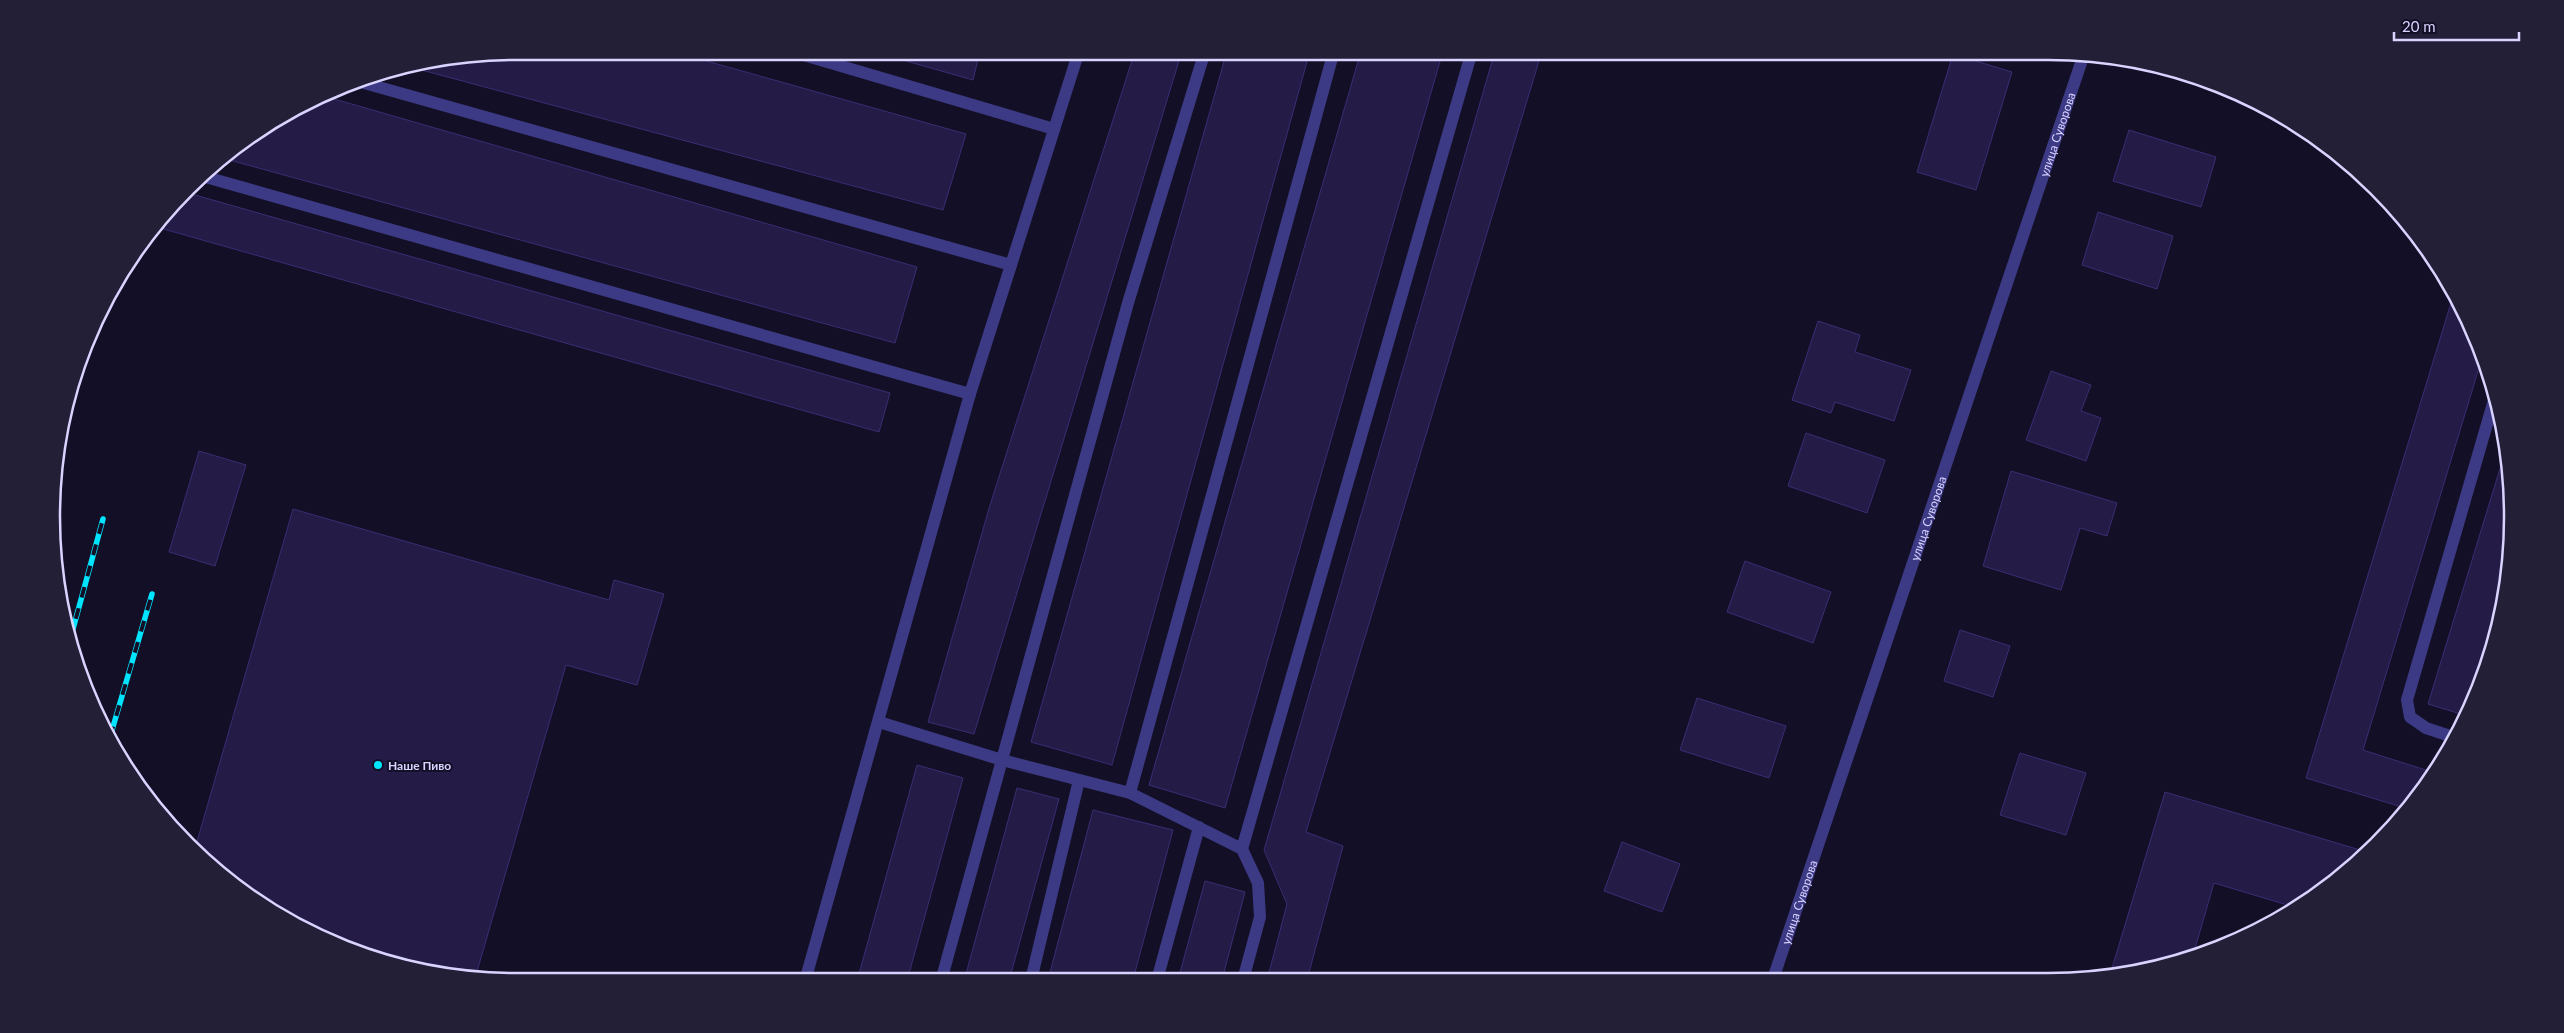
<svg xmlns="http://www.w3.org/2000/svg" width="2564" height="1033" viewBox="0 0 2564 1033" font-family="Lato,sans-serif">
  <style>
    .building { fill: #241b47; stroke: #3b2d73 }
    .lines { fill: none; stroke-linecap: round; stroke-linejoin: round }
    .service { stroke: #3d3a85; stroke-width: 12 }
    .minor { stroke: #3d3a85; stroke-width: 12 }
    .rail-casing { stroke: #00e5ff; stroke-width: 5.5 }
    .rail { stroke: #130f26; stroke-width: 4; stroke-dasharray: 11; stroke-linecap: butt }
    .poi-dot { fill: #00e5ff; stroke: #130f26; stroke-width: 2 }
    .labels { text-anchor: middle; dominant-baseline: central; stroke-width: 4; stroke-linejoin: round; paint-order: stroke }
    .street-label { font-size: 12px; fill: #d9d4ff; stroke: #130f26 }
    .poi-label { font-size: 12px; font-weight: bold; fill: #d9d4ff; stroke: #130f26; text-anchor: start }
    .rim { fill: none; stroke: #d9d4ff; stroke-width: 2.5 }
  </style>
  <rect width="100%" height="100%" fill="#130f26"/>
  <g class="building">
    <polygon points="516,51 671,51 966,134 943,210 414,68"/>
    <polygon points="871,51 980,51 973,80"/>
    <polygon points="1135,51 1182,51 974,734 928,722 990,505"/>
    <polygon points="1227,51 1310,51 1112,765 1031,742"/>
    <polygon points="1361,51 1443,51 1225,808 1149,785"/>
    <polygon points="1495,51 1542,51 1306,832 1343,846 1307,980 1267,980 1287,904 1264,850"/>
    <polygon points="1953,54 2012,72 1976,190 1917,172"/>
    <polygon points="324,96 917,267 895,343 222,158 284,114"/>
    <polygon points="2129,130 2216,157 2201,207 2113,181"/>
    <polygon points="188,193 890,393 879,432 160,228"/>
    <polygon points="2098,212 2173,236 2157,289 2082,265"/>
    <polygon points="2454,293 2465,310 2482,358 2363,750 2435,773 2405,808 2306,778"/>
    <polygon points="1818,321 1860,335 1855,352 1911,370 1894,421 1835,402 1831,413 1792,400"/>
    <polygon points="2051,371 2091,385 2081,411 2101,418 2086,461 2026,440"/>
    <polygon points="1806,433 1885,460 1867,513 1788,486"/>
    <polygon points="2506,449 2512,486 2509,577 2488,666 2464,715 2428,704"/>
    <polygon points="199,451 246,465 215,566 169,552"/>
    <polygon points="2011,471 2117,503 2107,536 2080,528 2061,590 1983,566"/>
    <polygon points="293,509 609,600 614,580 664,594 637,685 566,665 476,975 367,957 233,885 196,845"/>
    <polygon points="1745,561 1831,592 1813,643 1727,612"/>
    <polygon points="1960,630 2010,646 1993,697 1944,681"/>
    <polygon points="1697,698 1786,726 1769,778 1680,750"/>
    <polygon points="2020,753 2086,773 2066,835 2000,815"/>
    <polygon points="917,765 963,778 907,981 857,981"/>
    <polygon points="1017,788 1059,799 1009,981 964,981"/>
    <polygon points="2165,792 2367,852 2354,866 2294,907 2214,883 2194,952 2109,978"/>
    <polygon points="1093,810 1173,830 1133,980 1048,980"/>
    <polygon points="1622,842 1680,864 1662,912 1604,891"/>
    <polygon points="1205,881 1245,892 1222,980 1178,980"/>
  </g>
  <g class="lines">
    <g class="service">
      <polyline points="790,51 1054,129"/>
      <polyline points="357,81 1011,265"/>
      <polyline points="202,176 970,394"/>
      <polyline points="879,722 1002,760 1130,793 1334,51"/>
      <polyline points="2453,737 2426,728 2410,717 2407,700 2496,393"/>
      <polyline points="1130,793 1242,849 1258,883 1260,917 1243,980"/>
      <polyline points="1242,849 1472,51"/>
      <polyline points="1031,980 1079,780"/>
      <polyline points="1157,980 1199,827"/>
      <polyline points="805,981 970,394 1079,51"/>
      <polyline points="941,981 1128,303 1205,51"/>
    </g>
    <path class="minor" id="s1" d="M 1773,979 L 2083,57"/>
    <g class="rail-casing">
      <g id="rail">
        <polyline points="70,640 103,519"/>
        <polyline points="110,737 152,594"/>
      </g>
    </g>
    <use href="#rail" class="rail"/>
  </g>
  <circle class="poi-dot" cx="378" cy="765" r="5"/>
  <g class="labels">
    <g class="street-label">
      <text stroke="none"><textPath href="#s1" startOffset="891">улица Суворова</textPath></text>
      <text stroke="none"><textPath href="#s1" startOffset="486">улица Суворова</textPath></text>
      <text stroke="none"><textPath href="#s1" startOffset="81">улица Суворова</textPath></text>
    </g>
    <g class="poi-label">
      <text x="388" y="765">Наше Пиво</text>
    </g>
  </g>
  <path d="M0 0H2564V1033H0ZM516 60H2048A456 456 0 0 1 2504 516V517A456 456 0 0 1 2048 973H516A456 456 0 0 1 60 517V516A456 456 0 0 1 516 60Z" fill="#231f37" fill-rule="evenodd"/>
  <path class="rim" d="M516 60H2048A456 456 0 0 1 2504 516V517A456 456 0 0 1 2048 973H516A456 456 0 0 1 60 517V516A456 456 0 0 1 516 60Z"/>
  <path d="M2394 32v8h125v-8" fill="none" stroke="#d9d4ff" stroke-width="2.5"/>
  <text x="2402" y="32" font-size="15" fill="#d9d4ff" stroke="#130f26" stroke-width="4" paint-order="stroke">20 m</text>
</svg>
